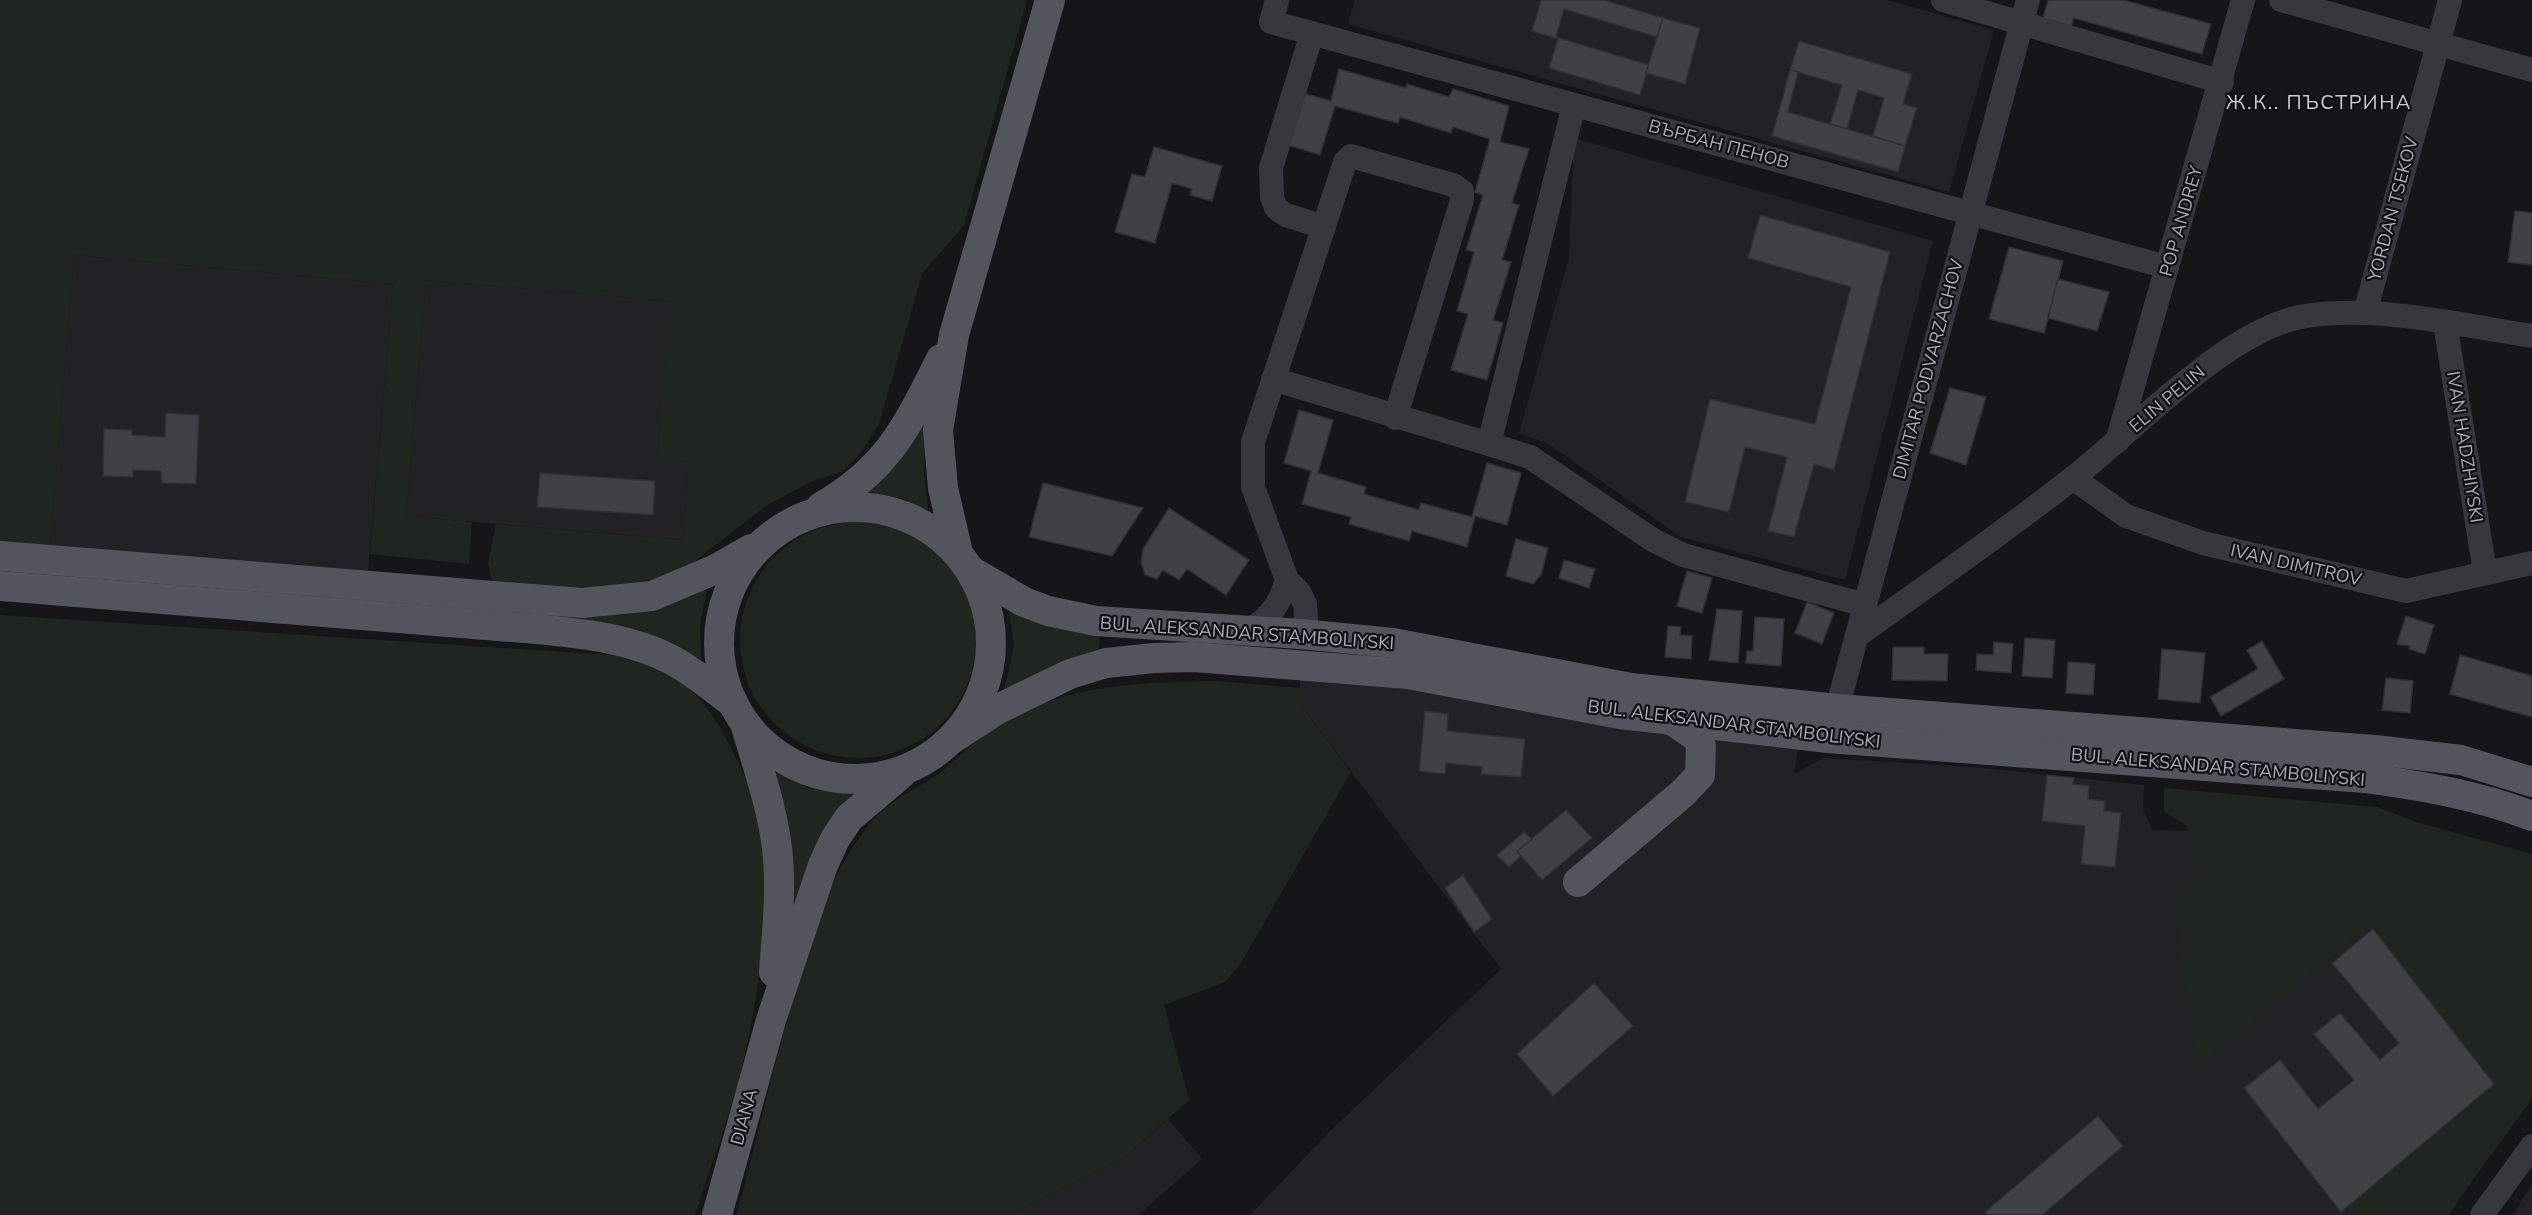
<svg xmlns="http://www.w3.org/2000/svg" width="2532" height="1215" viewBox="0 0 2532 1215" font-family="'Nunito Sans',sans-serif">
  <style>
    .built { fill: #222225 }
    .green { fill: #1e261f }
    .building { fill: #404145; stroke: #303034; stroke-width: 1.5 }
    .lines { fill: none; stroke-linecap: round; stroke-linejoin: round }
    .minor { stroke: #37383d; stroke-width: 24 }
    .major { stroke: #53555c; stroke-width: 30 }
    .labels { text-anchor: middle; dominant-baseline: central; stroke-width: 4.5; stroke-linejoin: round; paint-order: stroke }
    .street-label { font-size: 18px; fill: #a8adb8; stroke: #111113 }
    .neighbourhood-label { font-size: 20px; letter-spacing: 1.5px; fill: #c9ccd4; stroke: #111113 }
  </style>
  <rect width="100%" height="100%" fill="#161618"/>
  <g class="built">
    <polygon points="1355,0 1887,0 1994,30 1949,192 1348,24"/>
    <polygon points="1574,138 1933,241 1845,580 1681,537 1547,443 1519,433 1569,258"/>
    <polygon points="74,255 393,284 368,571 50,546"/>
    <polygon points="426,280 671,301 657,458 689,462 683,540 406,516"/>
    <polygon points="1300,665 1803,720 1794,774 1824,758 1974,767 2144,785 2143,809 2152,830 2281,833 2532,1092 2449,1215 1250,1215 1327,1134 1501,969 1300,704"/>
    <polygon points="1168,1119 1202,1159 1138,1215 1010,1215 1124,1158"/>
    <polygon points="2532,1184 2532,1215 2513,1215"/>
  </g>
  <g class="green">
    <polygon points="0,0 1027,0 964,225 922,274 879,424 857,458 841,472 812,481 766,506 691,564 655,579 618,586 572,588 492,581 488,563 496,524 683,540 689,462 657,459 670,301 426,280 406,516 472,522 469,564 370,554 393,284 74,255 50,546 0,542"/>
    <polygon points="927,410 924,474 928,510 901,498 868,492"/>
    <circle cx="858" cy="640" r="118"/>
    <polygon points="707,588 700,625 701,665 569,620 650,609"/>
    <polygon points="1008,603 1100,635 1098,652 1004,690 1014,646"/>
    <path d="M 0,615 L 611,655 C 679,669 706,694 735,756 C 745,776 755,798 761,819 C 771,852 768,890 765,923 C 761,971 753,1021 742,1067 C 730,1117 710,1166 695,1215 L 0,1215 Z"/>
    <path d="M 1216,681 L 1300,688 L 1300,704 L 1351,772 L 1241,963 L 1225,982 L 1164,1005 L 1189,1100 L 1124,1158 L 1010,1215 L 737,1215 C 757,1139 774,1062 797,986 C 815,926 832,867 874,819 C 893,798 919,788 941,772 C 962,755 981,734 1005,721 C 1072,683 1141,683 1216,681 Z"/>
    <polygon points="772,769 808,788 857,795 794,914"/>
    <polygon points="2164,788 2377,807 2416,822 2532,854 2532,1099 2447,1215 2360,1215 2350,1204 2494,1084 2369,925 2196,1066 2182,963 2180,900 2201,870 2186,825 2164,812"/>
  </g>
  <g class="building">
    <polygon points="1541,0 1604,0 1663,18 1657,37 1564,9 1556,37 1649,65 1640,95 1549,68 1558,39 1532,31"/>
    <polygon points="2048,0 2123,0 2211,24 2202,54 2074,18 2071,26 2043,18"/>
    <polygon points="1663,18 1700,28 1685,84 1646,73"/>
    <polygon points="1799,41 1912,74 1903,104 1917,108 1905,146 1873,136 1884,98 1858,90 1847,129 1830,124 1842,85 1790,70"/>
    <polygon points="1339,69 1406,88 1407,84 1449,97 1453,89 1509,106 1500,142 1529,149 1512,203 1519,205 1502,260 1511,262 1493,320 1503,323 1487,380 1451,370 1468,314 1457,311 1474,252 1466,250 1483,195 1475,192 1490,139 1453,127 1451,133 1400,117 1398,123 1335,106 1320,155 1282,143 1299,92 1331,101"/>
    <polygon points="1790,70 1798,72 1788,112 1905,146 1898,172 1772,136"/>
    <polygon points="1154,147 1222,166 1212,201 1190,195 1192,189 1172,183 1155,243 1115,232 1132,174 1145,177"/>
    <polygon points="2515,211 2532,213 2532,265 2508,262"/>
    <polygon points="1760,215 1890,252 1834,470 1814,464 1794,537 1768,531 1787,457 1745,447 1729,512 1685,502 1710,399 1815,424 1851,287 1748,258"/>
    <polygon points="2009,247 2063,261 2044,333 1989,319"/>
    <polygon points="2058,279 2109,292 2097,331 2048,318"/>
    <polygon points="1950,388 1986,397 1966,465 1930,453"/>
    <polygon points="1299,410 1333,420 1318,473 1366,487 1364,494 1419,510 1421,503 1472,517 1487,463 1521,473 1507,525 1475,516 1467,547 1412,531 1409,541 1349,524 1351,517 1302,504 1311,471 1284,463"/>
    <polygon points="166,413 199,415 196,484 162,483 161,471 133,470 133,477 103,476 104,429 132,430 132,435 165,437"/>
    <polygon points="540,473 655,481 653,515 537,507"/>
    <polygon points="1043,483 1143,508 1112,556 1029,537"/>
    <polygon points="1169,508 1249,560 1226,595 1187,569 1179,580 1163,570 1157,579 1145,575 1141,562 1143,549"/>
    <polygon points="1516,539 1548,548 1541,575 1533,584 1506,576"/>
    <polygon points="1564,560 1595,569 1589,588 1559,578"/>
    <polygon points="1687,571 1712,578 1702,613 1677,606"/>
    <polygon points="1807,602 1834,613 1822,644 1795,633"/>
    <polygon points="1717,609 1742,611 1738,663 1709,660"/>
    <polygon points="2406,616 2434,625 2425,654 2409,649 2410,646 2397,644"/>
    <polygon points="1755,617 1784,619 1781,666 1746,663 1747,651 1753,651"/>
    <polygon points="1668,626 1681,627 1680,635 1692,636 1691,659 1665,657"/>
    <polygon points="2025,638 2055,640 2052,678 2022,676"/>
    <polygon points="2262,641 2284,679 2221,716 2210,697 2258,669 2247,650"/>
    <polygon points="1994,642 2013,644 2011,673 1976,670 1977,654 1993,655"/>
    <polygon points="1893,647 1924,647 1924,654 1948,654 1947,681 1892,680"/>
    <polygon points="2162,649 2205,653 2200,703 2158,699"/>
    <polygon points="2460,655 2532,676 2532,717 2450,694"/>
    <polygon points="2068,662 2095,664 2093,695 2066,693"/>
    <polygon points="2386,678 2413,681 2410,713 2382,710"/>
    <polygon points="1425,711 1448,714 1447,731 1525,739 1521,777 1481,774 1482,767 1446,763 1445,774 1419,771"/>
    <polygon points="2047,775 2074,778 2073,784 2089,786 2088,799 2105,801 2104,811 2121,813 2115,867 2081,864 2085,826 2042,821"/>
    <polygon points="1566,810 1592,838 1542,880 1517,851"/>
    <polygon points="1524,832 1532,839 1517,851 1521,856 1509,867 1497,855"/>
    <polygon points="1463,875 1492,919 1474,932 1445,888"/>
    <polygon points="2373,929 2494,1084 2341,1212 2244,1088 2280,1060 2318,1109 2354,1080 2314,1034 2340,1013 2380,1060 2399,1043 2332,963"/>
    <polygon points="1594,983 1633,1026 1553,1096 1517,1054"/>
    <polygon points="2098,1116 2123,1146 2042,1215 1988,1215 1985,1212"/>
  </g>
  <g class="lines">
    <g class="minor">
      <polyline points="1277,0 1271,22 2167,267"/>
      <polyline points="1943,0 2222,82"/>
      <polyline points="2281,0 2532,70"/>
      <polyline points="1312,33 1271,168 1272,197 1276,208 1286,215 1324,227"/>
      <polyline points="1574,105 1489,444 1530,457 1653,540 1683,555 1865,605"/>
      <polyline points="2365,313 2450,0"/>
      <polyline points="2445,323 2485,572"/>
      <polyline points="1273,379 1489,444"/>
      <polyline points="2117,442 2243,0"/>
      <polyline points="2073,478 2126,516 2203,543 2406,591 2532,563"/>
      <path d="M 1249,630 C 1270,619 1281,602 1287,580"/>
      <polyline points="1301,634 1306,618 1305,604 1299,592 1287,580 1253,487 1253,442 1345,162 1351,156 1453,185 1462,191 1462,200 1395,418"/>
      <path d="M 1857,636 C 1929,584 2003,533 2073,478 C 2133,431 2231,326 2306,316 C 2378,305 2461,325 2532,336"/>
      <polyline points="1833,724 2028,0"/>
      <polyline points="2482,1215 2532,1146"/>
    </g>
    <g class="major">
      <path d="M 821,507 C 889,468 907,426 941,359"/>
      <circle cx="855" cy="643" r="136"/>
      <polyline points="958,553 943,488 938,430 954,335 1050,0"/>
      <polyline points="0,556 582,603 652,596 716,569 751,549"/>
      <polyline points="971,571 1024,602 1048,611 1096,621 1301,634 1393,643 1631,688 1838,709 2375,750 2461,760 2532,782"/>
      <path d="M 0,586 L 537,629 C 584,634 630,638 672,660 C 694,672 713,688 733,703"/>
      <path d="M 746,727 C 758,767 772,807 777,848 C 782,889 777,931 774,972"/>
      <path d="M 952,739 L 998,709 L 1070,674 L 1106,663 L 1154,658 L 1194,657 L 1408,674 L 1620,714 L 1828,738 L 2365,778 C 2423,786 2477,795 2532,816"/>
      <polyline points="1578,882 1683,793 1700,775 1701,746 1697,737 1672,720"/>
      <polyline points="717,1215 771,1020 823,865 835,839 849,818 901,774"/>
    </g>
  </g>
  <g class="labels">
    <g class="street-label">
      <text transform="translate(1719 144) rotate(15)">ВЪРБАН ПЕНОВ</text>
      <text transform="translate(2393 209) rotate(-75)">YORDAN TSEKOV</text>
      <text transform="translate(2181 221) rotate(-74)">POP ANDREY</text>
      <text transform="translate(1928 369) rotate(-75)">DIMITAR PODVARZACHOV</text>
      <text transform="translate(2167 399) rotate(-40)">ELIN PELIN</text>
      <text transform="translate(2465 447) rotate(81)">IVAN HADZHIYSKI</text>
      <text transform="translate(2296 565) rotate(13)">IVAN DIMITROV</text>
      <text transform="translate(1247 633) rotate(4)">BUL. ALEKSANDAR STAMBOLIYSKI</text>
      <text transform="translate(1734 724) rotate(7)">BUL. ALEKSANDAR STAMBOLIYSKI</text>
      <text transform="translate(2218 767) rotate(5)">BUL. ALEKSANDAR STAMBOLIYSKI</text>
      <text transform="translate(744 1117) rotate(-75)">DIANA</text>
    </g>
    <g class="neighbourhood-label">
      <text x="2319" y="102">Ж.К.. ПЪСТРИНА</text>
    </g>
  </g>
</svg>
